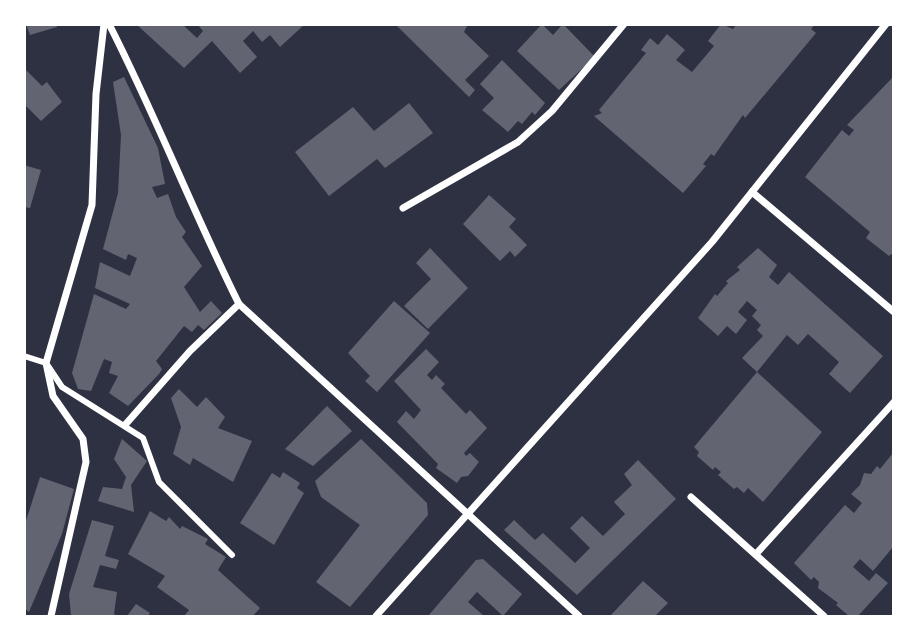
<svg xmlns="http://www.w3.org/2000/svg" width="918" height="641" viewBox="0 0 918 641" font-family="Raleway,sans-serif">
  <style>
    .building { fill: #626471 }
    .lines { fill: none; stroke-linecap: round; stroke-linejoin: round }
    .pedestrian { stroke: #fff; stroke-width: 6 }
    .minor { stroke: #fff; stroke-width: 7 }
  </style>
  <rect width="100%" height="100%" fill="#2d3142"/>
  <g class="building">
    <polygon points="26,24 57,24 57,27 30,35"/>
    <polygon points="136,24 182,24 197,38 203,31 197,24 305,24 280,47 270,35 262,42 253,31 243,41 257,57 240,73 212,41 184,68"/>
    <polygon points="395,24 468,24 464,32 489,56 465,80 475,90 469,97"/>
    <polygon points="542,24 553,35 563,24 595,57 559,90 517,51"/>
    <polygon points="721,24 733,29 737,24 815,24 811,29 816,33 745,118 743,115 714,156 711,154 703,164 706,166 683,193 594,116 602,113 599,110 646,53 641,50 650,38 658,45 667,34 685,50 676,60 692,72 714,46 708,41"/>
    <polygon points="502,60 545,103 535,115 532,112 522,124 518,121 508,132 482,110 494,98 480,84"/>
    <polygon points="24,68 42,86 47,82 62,102 41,121 24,104"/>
    <polygon points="124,77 158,148 165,184 152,187 157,198 168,194 176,217 186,232 182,237 202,266 184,287 200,312 211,301 222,313 204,330 198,325 192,332 184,326 156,361 162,369 159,374 128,406 109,393 118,376 109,373 112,362 104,359 91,391 78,389 72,373 94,294 126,309 130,304 95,288 100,262 130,276 137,258 128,254 126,260 103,249 118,193 121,135 113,82"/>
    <polygon points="893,77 893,253 889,256 866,238 870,232 805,177 842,130 849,136 854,130 847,125"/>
    <polygon points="409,103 433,133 385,168 377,159 329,196 295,152 353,107 374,131"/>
    <polygon points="24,165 41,170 30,208 24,207"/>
    <polygon points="489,195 516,219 509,227 527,245 515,257 510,251 500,261 463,224"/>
    <polygon points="430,248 468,288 428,329 404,306 431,279 416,263"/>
    <polygon points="758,248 777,265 769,277 778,285 789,272 883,356 850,393 829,374 839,362 808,334 798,345 787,335 757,372 742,358 763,336 757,330 761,325 752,316 757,310 747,301 738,312 747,320 736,334 727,326 718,336 698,318 715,294 717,296 728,283 726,281 740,270 737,267"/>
    <polygon points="394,301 430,333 377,392 365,381 370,376 348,353"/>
    <polygon points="426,349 439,362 427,375 432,380 436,375 445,384 441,388 466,414 470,410 487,428 464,453 466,456 470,453 479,462 468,476 461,477 457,483 436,468 438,464 397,422 406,411 414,419 421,410 394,381"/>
    <polygon points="757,372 822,432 763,502 748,488 744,493 737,487 734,489 718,475 721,472 715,467 713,470 697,456 699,452 694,447"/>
    <polygon points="179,389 197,407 206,397 225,417 218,428 252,441 233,482 193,458 190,465 173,454 181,427 171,398"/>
    <polygon points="327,406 352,431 313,466 285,449"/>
    <polygon points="122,439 147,461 131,485 134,512 98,501 103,487 122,489 126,477 114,459"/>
    <polygon points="361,439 427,503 428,515 350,607 316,582 360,525 321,497 315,481"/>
    <polygon points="893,453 893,547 873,571 860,559 853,567 869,581 876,573 888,583 858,616 849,616 836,605 838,603 818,588 819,582 814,577 811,580 794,563 845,505 854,513 862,503 851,494 860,485 864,473 871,474 877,466 880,469"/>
    <polygon points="638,460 676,499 577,595 504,530 514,520 535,540 543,533 575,563 590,548 570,528 582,516 603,536 625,514 614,502 632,485 624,474"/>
    <polygon points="283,472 300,483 297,488 304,493 274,545 240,523 272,473 280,478"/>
    <polygon points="40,477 74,489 62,534 29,612 24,608 24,527"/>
    <polygon points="150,511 166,521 169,517 180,529 182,526 208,539 205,544 226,557 218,570 260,608 253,616 184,616 189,610 157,587 165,576 128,554"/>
    <polygon points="92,520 114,526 105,556 119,560 116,569 100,565 93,587 117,592 114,614 117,616 71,616 69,594"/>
    <polygon points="483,559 522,594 503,616 477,592 468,602 484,616 428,616 476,560"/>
    <polygon points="643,581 668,603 655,616 610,616"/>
    <polygon points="136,604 150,613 148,616 127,616"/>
  </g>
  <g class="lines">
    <polyline class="pedestrian" points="24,356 46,363 62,387 143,438 159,482 232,555"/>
    <g class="minor">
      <path d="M 109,24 C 156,116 193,212 239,304 L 579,616"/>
      <polyline points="752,192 894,312"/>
      <polyline points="403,208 518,142 552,111 624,24"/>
      <polyline points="125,425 190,351 239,304"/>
      <polyline points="691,497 824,616"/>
      <polyline points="756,554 894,402"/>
      <polyline points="51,616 86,462 83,439 53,396 46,363 92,205 96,94 104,24"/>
      <polyline points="376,616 712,242 886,24"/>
    </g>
  </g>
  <rect width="918" height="641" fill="none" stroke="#ffffff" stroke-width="52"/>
</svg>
